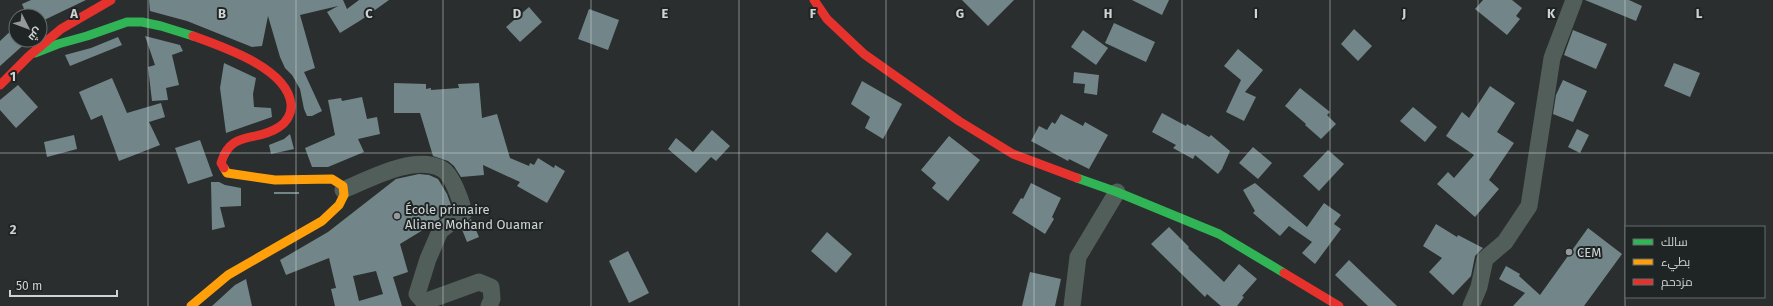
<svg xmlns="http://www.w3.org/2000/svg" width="1773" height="306" viewBox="0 0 1773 306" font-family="'Fira Sans',Cairo,sans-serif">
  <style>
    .building { fill: #72868a; fill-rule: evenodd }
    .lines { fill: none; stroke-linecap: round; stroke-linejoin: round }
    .street { stroke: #525e59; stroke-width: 17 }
    .fast { stroke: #30b455; stroke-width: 9 }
    .slow { stroke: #ff9f0a; stroke-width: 9 }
    .jam { stroke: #e5322d; stroke-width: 9 }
    .grid { fill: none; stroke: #d0d3d3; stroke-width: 1; stroke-opacity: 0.55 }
    .poi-dot { fill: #969999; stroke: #1f2525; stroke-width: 1.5 }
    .labels { text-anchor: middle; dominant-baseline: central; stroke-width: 4; stroke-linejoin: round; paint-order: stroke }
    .poi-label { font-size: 13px; fill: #d0d3d3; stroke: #1f2525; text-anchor: start }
    .grid-label { font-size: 13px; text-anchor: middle; font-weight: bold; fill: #d0d3d3; stroke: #1f2525; stroke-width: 4; stroke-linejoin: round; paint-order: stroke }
  </style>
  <rect width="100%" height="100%" fill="#2a2e2e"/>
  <g class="building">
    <polygon points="31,0 86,0 40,22 40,16 27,16 22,4"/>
    <polygon points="149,0 343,0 347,9 359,0 389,0 361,20 340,33 327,12 338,6 300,15 315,68 304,72 322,111 312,116 307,116 304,109 300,89 292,75 285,68 280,57 268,16 262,46 252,47 187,21 150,11"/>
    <polygon points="962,0 1014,0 988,26"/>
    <polygon points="1132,0 1169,0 1162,15"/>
    <polygon points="1483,0 1512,0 1522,8 1516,16 1520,19 1507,35 1475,9"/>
    <polygon points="1585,0 1629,0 1642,6 1636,21"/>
    <polygon points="529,7 542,22 520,42 506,27"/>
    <polygon points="589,9 619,20 608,50 578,39"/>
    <polygon points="1114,23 1155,42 1146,62 1105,43"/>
    <polygon points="16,26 16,40 29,40 0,66 0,41"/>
    <polygon points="1354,29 1372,46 1358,61 1341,44"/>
    <polygon points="1083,30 1108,48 1096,65 1071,47"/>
    <polygon points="1573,30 1607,44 1596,69 1564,55"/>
    <polygon points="145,36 180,45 183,51 172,55 179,85 166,88 168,100 152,101 148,67 155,65"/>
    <polygon points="118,37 122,45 70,66 65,55 91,48"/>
    <polygon points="1238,49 1263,70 1245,92 1256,97 1244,121 1226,112 1241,80 1224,66"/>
    <polygon points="224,63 256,78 253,94 254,107 271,108 272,117 226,133 220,88"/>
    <polygon points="1674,63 1700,73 1690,97 1664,86"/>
    <polygon points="1074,72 1099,75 1097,95 1084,93 1085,84 1073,83"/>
    <polygon points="112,78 127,113 161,103 165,117 149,122 160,145 119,161 102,115 91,120 79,92"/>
    <polygon points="1563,80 1587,91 1573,122 1553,114 1556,95"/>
    <polygon points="862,81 902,104 883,139 865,128 870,117 851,104"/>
    <polygon points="394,83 426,84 426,89 431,88 431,90 459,88 458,84 479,83 482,118 497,114 510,158 529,166 530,163 534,165 538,158 554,168 555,165 565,171 547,203 517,186 520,182 483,165 484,175 461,177 454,166 448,161 433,156 420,113 394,113"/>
    <polygon points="18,85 38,107 16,128 0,110 0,100"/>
    <polygon points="1490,86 1515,103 1497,132 1514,143 1489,180 1499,189 1475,217 1437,184 1448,172 1454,178 1474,155 1446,136 1462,112 1469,118"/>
    <polygon points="1300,88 1330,112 1327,115 1336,124 1321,139 1305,125 1306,124 1285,106"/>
    <polygon points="362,97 367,119 377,117 380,134 358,139 364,152 328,167 312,167 305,148 335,135 328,100 341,98 342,101"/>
    <polygon points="1413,107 1437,127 1425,142 1400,121"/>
    <polygon points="1162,113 1186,126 1187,124 1209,137 1211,135 1230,151 1222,169 1218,174 1195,155 1193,159 1173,148 1176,145 1152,132"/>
    <polygon points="1061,114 1083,126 1085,122 1108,135 1089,169 1069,159 1068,161 1031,141 1039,126 1047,130 1052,122 1055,124"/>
    <polygon points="1577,129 1589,135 1580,153 1568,147"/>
    <polygon points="712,130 730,146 716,161 711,157 696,173 668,149 676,138 693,152"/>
    <polygon points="290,134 294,149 271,154 269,145 284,139"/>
    <polygon points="74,135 77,149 47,157 44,142"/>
    <polygon points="949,136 980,160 948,201 932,188 936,183 921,170"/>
    <polygon points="200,140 213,176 188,184 175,148"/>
    <polygon points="1253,147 1272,163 1258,179 1239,163"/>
    <polygon points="1328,150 1344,164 1319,191 1303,176"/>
    <path d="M 419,174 L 429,175 L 438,179 L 447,194 L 452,208 L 436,222 L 400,244 L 408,272 L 393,277 L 402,306 L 335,306 L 331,289 L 336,288 L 329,258 L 286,275 L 280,260 L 328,232 L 396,179 ZM 376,271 L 383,294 L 359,301 L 353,276 Z"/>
    <polygon points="211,182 219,182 225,185 241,188 241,206 220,207 225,227 212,230"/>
    <polygon points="1031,183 1061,198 1052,217 1054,219 1045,234 1012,213 1021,198 1023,199"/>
    <polygon points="1255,183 1307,227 1324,203 1341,215 1334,224 1341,229 1315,264 1302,253 1312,242 1289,226 1280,236 1253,213 1255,211 1243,190"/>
    <rect x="274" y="192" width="25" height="2"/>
    <polygon points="471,219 479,237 467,242 461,227"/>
    <polygon points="1436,224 1457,237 1458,235 1483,248 1475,256 1471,276 1453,295 1429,272 1442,258 1423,246"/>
    <polygon points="1169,227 1189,247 1188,248 1224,282 1239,264 1257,279 1242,296 1244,297 1237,306 1221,306 1207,294 1205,297 1151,244"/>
    <polygon points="1588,228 1622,254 1584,306 1513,306 1525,293 1499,279 1506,266 1520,274 1519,276 1540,295"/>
    <polygon points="827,232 852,254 836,273 811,251"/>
    <polygon points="628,251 649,293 629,303 609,261"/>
    <polygon points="1349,260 1397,306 1368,306 1335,275"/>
    <polygon points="1030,272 1061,279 1055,306 1022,306"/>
    <polygon points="246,279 252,306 212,306 235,285"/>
  </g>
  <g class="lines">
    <g class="street">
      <path d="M 343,190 C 370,179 414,154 442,169 C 452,174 461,201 464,212 L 440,231 L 428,259 L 417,294 L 424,302 L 479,282 L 491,287 L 492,299 L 489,306"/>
      <polyline points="1072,306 1078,257 1117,192"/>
      <polyline points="1471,306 1479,287 1485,259 1505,242 1529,206 1552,58 1574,0"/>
    </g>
    <g class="fast">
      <polyline points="35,53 58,44 87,36 127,22 142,22 161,26 193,36"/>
      <polyline points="1077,178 1117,192 1219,234 1284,273"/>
    </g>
    <polyline class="slow" points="191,306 228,275 322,221 339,205 344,195 343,186 332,179 275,180 227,173 224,168"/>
    <g class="jam">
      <polyline points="814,0 827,19 864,54 959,121 1013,154 1077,178"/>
      <path d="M 193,36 C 223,47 287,68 291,104 C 292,113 287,122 279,127 C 256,143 231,129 221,163 L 224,168"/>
      <polyline points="0,85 29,56 61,29 111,0"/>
      <polyline points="1284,273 1339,306"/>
    </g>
  </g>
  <path class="grid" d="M 148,0 L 148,306M 296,0 L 296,306M 443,0 L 443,306M 591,0 L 591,306M 739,0 L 739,306M 886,0 L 886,306M 1034,0 L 1034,306M 1182,0 L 1182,306M 1330,0 L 1330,306M 1478,0 L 1478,306M 1625,0 L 1625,306M 0,153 L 1773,153"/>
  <g class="poi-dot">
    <circle cx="397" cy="216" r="4"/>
    <circle cx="1569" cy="252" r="4"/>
  </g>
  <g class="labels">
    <g class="poi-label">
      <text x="405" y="209">École primaire<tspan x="405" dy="15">Aliane Mohand Ouamar</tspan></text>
      <text x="1577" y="252">CEM</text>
    </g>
  </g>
  <g class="grid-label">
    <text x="74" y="18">A</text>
    <text x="222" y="18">B</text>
    <text x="369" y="18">C</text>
    <text x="517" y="18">D</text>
    <text x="665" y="18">E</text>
    <text x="813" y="18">F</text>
    <text x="960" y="18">G</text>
    <text x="1108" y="18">H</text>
    <text x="1256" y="18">I</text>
    <text x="1404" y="18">J</text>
    <text x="1551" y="18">K</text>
    <text x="1699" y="18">L</text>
    <text x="13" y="81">1</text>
    <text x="13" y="234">2</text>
  </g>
  <rect x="1625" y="226" width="140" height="72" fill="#1f2525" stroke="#666b6b"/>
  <rect x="1633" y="239" width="20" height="6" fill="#30b455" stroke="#666b6b"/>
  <text x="1661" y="246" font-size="12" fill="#d0d3d3">سالك</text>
  <rect x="1633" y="259" width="20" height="6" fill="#ff9f0a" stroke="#666b6b"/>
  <text x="1661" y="266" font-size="12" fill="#d0d3d3">بطيء</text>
  <rect x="1633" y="279" width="20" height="6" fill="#e5322d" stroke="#666b6b"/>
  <text x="1661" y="286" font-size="12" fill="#d0d3d3">مزدحم</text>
  <g transform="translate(28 28) rotate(132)"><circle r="19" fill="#1f2525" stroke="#666b6b"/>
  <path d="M0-3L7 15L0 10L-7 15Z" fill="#969999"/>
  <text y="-6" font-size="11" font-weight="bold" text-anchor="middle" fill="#d0d3d3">ش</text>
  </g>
  <path d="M10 290v6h107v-6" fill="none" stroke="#d0d3d3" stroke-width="2"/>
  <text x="16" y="290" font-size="12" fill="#d0d3d3" stroke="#1f2525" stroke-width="3" paint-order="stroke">50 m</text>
</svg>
